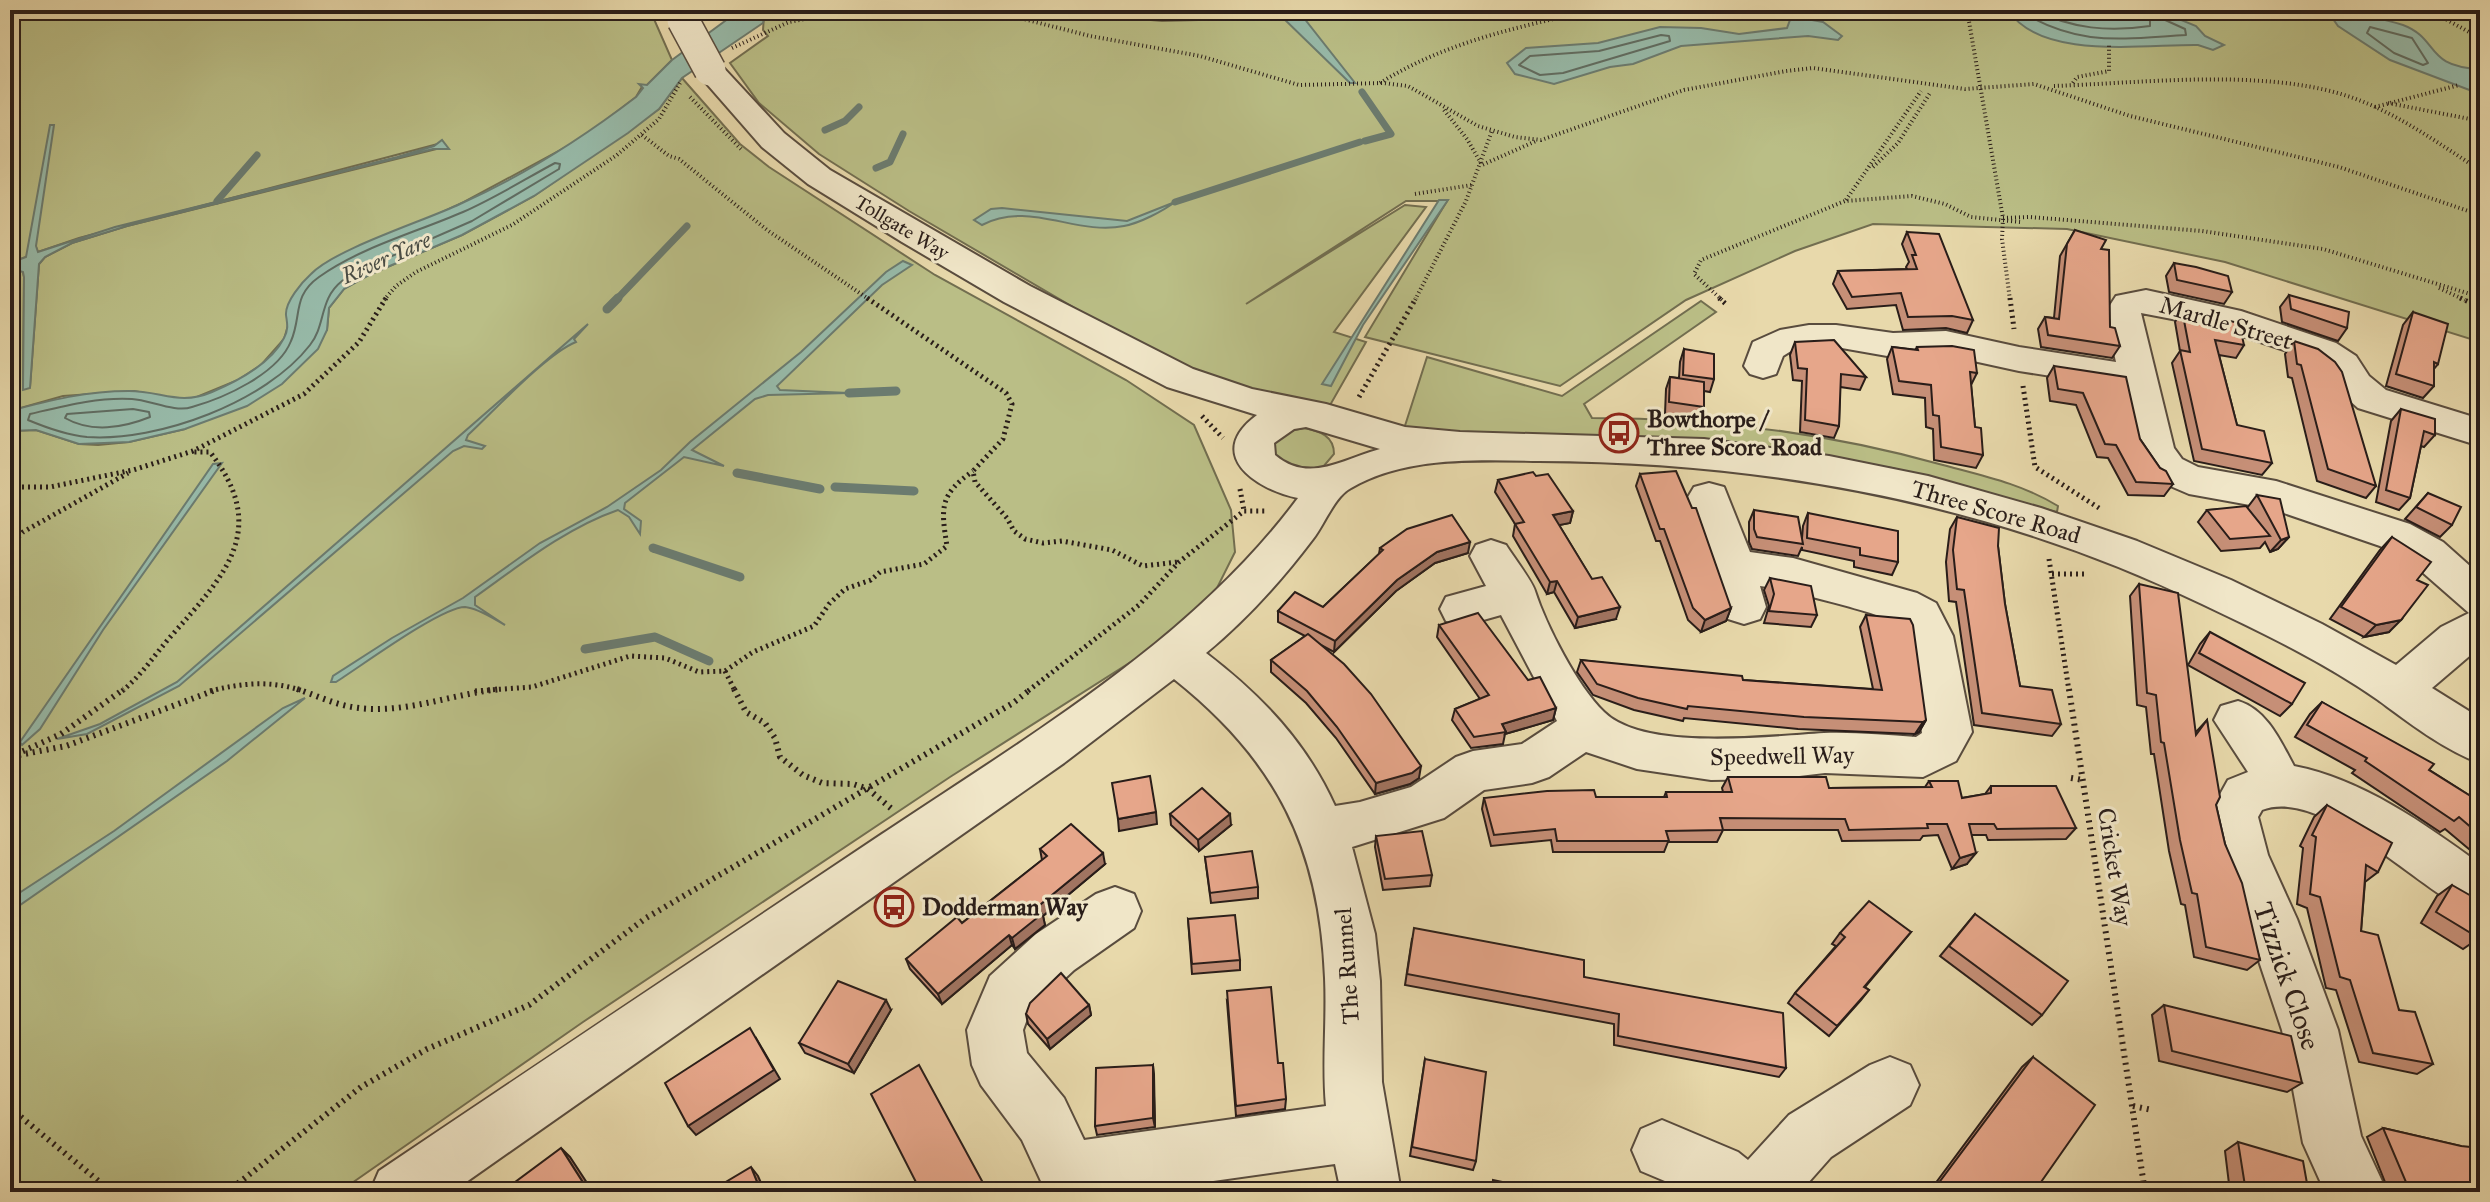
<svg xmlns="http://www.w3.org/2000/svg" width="2490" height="1202" viewBox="0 0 2490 1202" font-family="'IM FELL Great Primer',serif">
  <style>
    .green { fill: #babe86; stroke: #726e50; stroke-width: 2 }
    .water { fill: #97baa9; stroke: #6b7b6f; stroke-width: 2 }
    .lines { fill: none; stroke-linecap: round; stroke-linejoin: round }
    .shore { stroke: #606c61; stroke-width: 2 }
    .stream-far1 { stroke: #6b7b6f; stroke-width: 7 }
    .stream { stroke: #6b7b6f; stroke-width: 9 }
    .minor-casing { stroke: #594c3e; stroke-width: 4 }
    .path-far2 { stroke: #291d19; stroke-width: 4; stroke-dasharray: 1 3; stroke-linecap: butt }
    .path-far1 { stroke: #291d19; stroke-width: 5; stroke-dasharray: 2 4; stroke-linecap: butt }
    .path { stroke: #291d19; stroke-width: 6; stroke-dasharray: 2 5; stroke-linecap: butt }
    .minor { fill: #f0e6c8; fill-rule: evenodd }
    .minor-bridge-casing { stroke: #594c3e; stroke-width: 34; stroke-linecap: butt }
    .minor-bridge { stroke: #f0e6c8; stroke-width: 31 }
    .wall { fill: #c68f77; stroke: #291d19; stroke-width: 2 }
    .shaded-wall { fill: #a17461; stroke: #291d19; stroke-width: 2 }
    .building { fill: #e6a68a; stroke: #291d19; stroke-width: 2 }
    .labels { text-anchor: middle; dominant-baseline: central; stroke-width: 6; stroke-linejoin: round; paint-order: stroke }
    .far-street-label { font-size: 20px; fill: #291d19; stroke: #f0e6c8 }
    .far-water-label { font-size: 22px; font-style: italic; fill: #4a4c44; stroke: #f0e6c8 }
    .street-label { font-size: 24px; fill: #291d19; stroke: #f0e6c8 }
    .poi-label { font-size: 24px; font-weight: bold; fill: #291d19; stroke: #f0e6c8; text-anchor: start }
    .near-street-label { font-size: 28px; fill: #291d19; stroke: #f0e6c8 }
  </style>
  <rect width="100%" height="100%" fill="#e8d9ab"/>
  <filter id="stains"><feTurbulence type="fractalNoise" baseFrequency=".0025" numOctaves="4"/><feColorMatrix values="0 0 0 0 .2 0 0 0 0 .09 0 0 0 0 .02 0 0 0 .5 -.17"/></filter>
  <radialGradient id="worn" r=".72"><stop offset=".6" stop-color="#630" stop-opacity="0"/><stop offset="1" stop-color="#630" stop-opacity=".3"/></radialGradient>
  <g class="green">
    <polygon points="10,10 650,10 672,60 647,85 643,85 636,97 581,139 464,202 414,225 289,322 284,339 261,365 238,380 187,401 134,391 63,396 10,411 10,268 16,267 23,272 24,277 23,389 30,387 39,264 45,257 72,243 127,226 441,148 438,144 79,238 38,252 36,247 26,257 10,263"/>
    <polygon points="773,10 1098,10 1117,17 1162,21 1419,14 1431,10 2480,10 2480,342 2225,262 2067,229 1873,224 1795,251 1686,300 1560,386 1365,337 1447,201 1406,201 1246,304 1405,205 1426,207 1334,332 1366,342 1329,407 1260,394 1213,380 1131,341 909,211 819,154 759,103 730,63 768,36 763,30 764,16"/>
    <polygon points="682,78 740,144 769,167 935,275 1126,380 1194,425 1231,510 1235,552 1217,588 1167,639 950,777 583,1022 339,1192 10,1192 10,431 36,430 79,444 98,445 129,442 185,429 327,330 329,308 344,289 371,274 462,235 534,196 659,109"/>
    <path d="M 1701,301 L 1716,312 L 1584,404 L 1592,418 C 1711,418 1829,433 1943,465 C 1984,476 2022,484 2058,506 L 2057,512 L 1892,468 L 1667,438 L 1403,432 L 1427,357 L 1562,396 Z"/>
    <path d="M 1304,428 C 1320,431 1334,436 1334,454 L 1323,467 L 1294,470 L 1274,455 L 1274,442 L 1285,432 Z"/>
  </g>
  <g class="water">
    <path d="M 740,10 L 772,10 L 765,15 L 763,23 L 682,78 L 659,109 L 628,133 L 534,196 L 462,235 L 371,274 L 344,289 L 329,308 L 327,330 L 318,349 L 282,384 L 247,406 L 185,429 L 129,442 L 79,444 L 36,430 L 10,431 L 10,411 C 50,400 87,391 129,391 C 162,391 179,406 212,392 C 238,381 271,364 284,338 C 289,329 287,323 286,315 C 285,302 302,282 311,274 C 335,249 424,221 460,204 C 523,176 581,139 636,97 L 643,88 L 639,84 L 647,85 L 672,60 Z"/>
    <path d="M 1100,10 L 1318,10 L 1300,13 L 1355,83 L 1350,83 L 1279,14 C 1218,18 1160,26 1100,10 Z"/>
    <path d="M 2008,10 L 2157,10 L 2196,26 L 2205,36 L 2224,45 L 2213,50 L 2198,45 C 2147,44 2041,61 2008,10 Z"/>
    <path d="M 2310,10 C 2341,16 2374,15 2403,25 C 2440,39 2424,67 2480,69 L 2480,94 L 2390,60 L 2338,26 L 2333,19 Z"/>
    <polygon points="1801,18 1823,22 1842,36 1838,40 1808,36 1681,46 1633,64 1610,67 1554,84 1515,74 1507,63 1526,48 1598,43 1660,27 1701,28 1739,34 1787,28 1790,20"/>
    <polygon points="50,125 54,125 36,246 38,252 115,227 397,157 434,146 442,140 449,149 433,149 127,226 72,243 45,257 39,264 30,388 23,390 24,277 23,272 10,268 10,263 26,257"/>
    <polygon points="1439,200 1448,200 1363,325 1331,386 1322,384"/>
    <path d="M 1175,202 C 1163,211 1140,223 1124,226 C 1076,236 1029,200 982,225 L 974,220 L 991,209 L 1002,208 L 1127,221 Z"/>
    <path d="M 903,261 L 912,265 L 882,285 L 777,386 L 780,390 L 849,393 L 768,395 L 755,399 L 692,450 L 724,466 L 684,457 L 625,503 L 624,509 L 641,521 L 640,534 L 629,517 L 618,510 C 566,528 520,565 475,597 L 475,605 L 505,625 C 494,619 478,608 465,607 C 441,607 360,667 336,682 L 331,682 L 333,676 L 392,638 L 463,598 L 540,543 L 607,507 L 661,470 L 690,442 L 801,352 L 886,272 Z"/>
    <path d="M 588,324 L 574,339 L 576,342 C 546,354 494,411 468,435 L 466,440 L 485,446 L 482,449 L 464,446 L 453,451 L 179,686 L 87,734 L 57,739 L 100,724 L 177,682 Z"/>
    <polygon points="222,463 103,630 40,729 22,745 20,742 213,464"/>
    <polygon points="305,698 227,761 10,912 10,899 114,831 283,708"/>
  </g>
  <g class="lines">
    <g class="shore">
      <polyline points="1136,10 1171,13 1219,10"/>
      <path d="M 2018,10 C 2079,47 2118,39 2186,35 L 2185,29 L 2163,19 L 2160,10"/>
      <path d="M 2035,10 C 2072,29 2109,32 2150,26 L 2150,10"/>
      <polygon points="2370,27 2412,38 2428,63 2423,65 2394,53 2367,33"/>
      <polygon points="1661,35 1669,36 1670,41 1563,73 1540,75 1519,65 1530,56 1599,51"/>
      <path d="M 555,163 L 560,164 L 559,169 L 472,221 L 385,259 L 342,281 C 319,299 326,325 310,345 C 266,402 158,442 87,437 C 67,435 47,428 28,420 L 30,414 C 64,406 97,397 132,399 C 150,400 175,413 192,407 C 224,398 278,374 291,341 C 302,316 292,296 319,277 C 361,247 417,232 463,212 C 495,198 525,179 555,163 Z"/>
      <path d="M 133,409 L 149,412 L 150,417 C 123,428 91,433 65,418 L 67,414 Z"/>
    </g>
    <g class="stream-far1">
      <polyline points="1362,92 1391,134 1365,141"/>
      <polyline points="825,130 845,121 859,107"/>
      <polyline points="876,168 890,162 903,134"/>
      <polyline points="217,201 257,155"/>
      <polyline points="1175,202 1360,142"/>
      <polyline points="616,300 687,226"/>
    </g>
    <g class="stream">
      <polyline points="607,309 618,298"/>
      <polyline points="849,393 896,391"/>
      <polyline points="737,473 820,489"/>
      <polyline points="835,487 914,491"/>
      <polyline points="653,548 740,577"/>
      <polyline points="585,649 655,637 709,661"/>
    </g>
    <g class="minor-casing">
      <g id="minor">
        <path d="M 710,61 L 720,64 L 784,133 L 830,170 L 1030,286 L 1193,369 L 1252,389 L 1326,404 L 1405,427 L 1460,432 L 1704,439 L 1829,456 L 1928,476 L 2041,508 L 2137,541 L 2231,580 L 2322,624 L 2396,665 L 2441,627 L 2469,613 L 2413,564 L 2380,546 L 2272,509 L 2189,494 L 2154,479 L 2135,451 L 2121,387 L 2019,371 L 1946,355 L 1893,357 L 1836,347 L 1791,351 L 1783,356 L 1776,374 L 1763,378 L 1750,374 L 1744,366 L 1753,342 L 1780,330 L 1809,325 L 1836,325 L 1893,333 L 1946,331 L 2019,347 L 2116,362 L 2105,313 L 2116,296 L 2146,290 L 2241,311 L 2336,343 L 2356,356 L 2369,376 L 2386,390 L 2480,419 L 2480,446 L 2358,408 L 2341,393 L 2328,372 L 2310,359 L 2219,328 L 2141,313 L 2174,448 L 2182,459 L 2198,467 L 2276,481 L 2410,524 L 2443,542 L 2480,575 L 2480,647 L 2432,688 L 2480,718 L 2480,763 C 2444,750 2408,722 2378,700 C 2324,662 2261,632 2202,604 C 1993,503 1770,462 1539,461 C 1478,460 1406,456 1351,488 C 1335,496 1324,525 1313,539 C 1282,580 1246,620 1206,653 C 1262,696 1306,742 1335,806 L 1360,802 L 1411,787 L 1456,757 L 1473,751 L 1522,744 L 1557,721 L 1501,615 L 1462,626 L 1446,621 L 1440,609 L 1446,597 L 1486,586 L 1470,556 L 1476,545 L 1491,540 L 1506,545 C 1513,556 1532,581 1535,591 C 1546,625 1577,686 1604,712 C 1644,752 1771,736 1824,733 C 1854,732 1886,735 1916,737 L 1922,733 L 1909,636 C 1906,632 1905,628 1902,626 C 1887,614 1783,589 1760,586 L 1766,607 L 1760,619 L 1744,624 L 1728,619 L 1722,607 L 1688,497 L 1694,487 L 1709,483 L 1724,487 L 1750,552 L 1793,558 L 1917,593 L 1936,603 L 1953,636 L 1972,732 L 1956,761 L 1923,777 L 1825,773 L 1773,779 L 1711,780 L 1637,769 L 1586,752 L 1549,777 L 1532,783 L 1484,790 L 1444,818 L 1352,847 L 1375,934 L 1380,981 L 1382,1082 L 1401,1192 L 1341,1192 L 1335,1164 L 1135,1192 L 1046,1192 L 1022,1140 L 981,1085 L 972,1065 L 967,1030 L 990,976 L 1036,934 L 1096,894 L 1115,887 L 1134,894 L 1141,911 L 1134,928 L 1074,970 L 1030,1011 L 1023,1030 L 1027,1053 L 1064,1098 L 1084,1140 L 1326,1106 C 1322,1063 1327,1021 1325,978 C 1320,847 1276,760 1174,679 L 1064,763 L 452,1192 L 370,1192 L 379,1171 C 546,1058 714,946 882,834 C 1027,737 1193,640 1298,498 C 1255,489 1204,454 1257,415 L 1167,387 L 1004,302 L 902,242 L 808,184 L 762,147 L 700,76 L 695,70 L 700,64 ZM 1306,427 L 1380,449 C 1343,459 1309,484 1275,455 L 1274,443 L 1294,429 Z"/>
        <path d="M 2238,701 C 2267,710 2280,740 2294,766 C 2362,779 2425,824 2480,864 L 2480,917 C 2423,896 2325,786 2262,810 L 2258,817 L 2268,855 L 2297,919 L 2338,1030 L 2361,1136 L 2387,1192 L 2325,1192 L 2303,1143 L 2282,1030 L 2245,919 L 2216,855 L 2208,816 L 2228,780 L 2248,772 L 2214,720 L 2221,706 Z"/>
        <polygon points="1890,1057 1910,1065 1919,1085 1910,1105 1831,1157 1800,1192 1691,1192 1641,1171 1632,1150 1641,1129 1662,1120 1738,1152 1748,1160 1789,1115 1870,1065"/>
      </g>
    </g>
    <g class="path-far2">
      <polyline points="974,10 1012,16 1090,36 1200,56 1299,85 1383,83 1408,86 1478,126 1515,137 1541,140 1684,90 1786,71 1813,68 1965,89 2034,84 2130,116 2339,167 2480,215"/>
      <polyline points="1967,10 2003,218 2002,239 2010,300"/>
      <polyline points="2409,10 2435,17"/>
      <polyline points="2429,10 2480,38"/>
      <polyline points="732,48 789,22 851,10"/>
      <path d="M 1380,83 C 1446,42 1518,27 1593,10"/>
      <polyline points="2073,83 2077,77 2109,71 2109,43"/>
      <path d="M 2054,86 C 2142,83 2257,69 2341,94 C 2392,109 2436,142 2480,170"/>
      <polyline points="690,97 741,149"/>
      <polyline points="2388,103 2480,121"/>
      <polyline points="2375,107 2459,85"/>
      <polyline points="1444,110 1467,139 1482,165 1536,141"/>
      <polyline points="642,135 669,156 679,159 767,230 870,300"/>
      <polyline points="1873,167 1898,143 1930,93"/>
      <polyline points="1415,194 1472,185"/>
      <polyline points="1846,200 1921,91"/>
      <polyline points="2003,218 2030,217 2202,231 2323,249 2480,297"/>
      <polyline points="2439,288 2465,300"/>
      <polyline points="384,300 396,286 416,272 512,225 617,155 659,119 680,83"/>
      <polyline points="1415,300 1466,201 1492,131"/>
      <polyline points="1722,300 1694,274 1701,260 1845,201 1912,196 1945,204 1971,217 2020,222"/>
    </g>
    <g class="path-far1">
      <polyline points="867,298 1006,393 1012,404 1003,439 973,471 975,482 1007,518 1014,531 1025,539 1043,543 1062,541 1112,550 1143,566 1178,562"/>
      <polyline points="1719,298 1727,305"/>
      <polyline points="2010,298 2014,329"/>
      <polyline points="2460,298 2480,307"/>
      <polyline points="2023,386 2035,467 2099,508"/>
      <polyline points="1359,397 1416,298"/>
      <polyline points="1202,416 1223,438"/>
      <polyline points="10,487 50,487 133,470 193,451 304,394 359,342 386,298"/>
      <polyline points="1240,489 1244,511"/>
      <polyline points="10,546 23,532 128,473"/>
      <polyline points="2049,559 2069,691"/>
      <polyline points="2052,574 2088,574"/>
      <polyline points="725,671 735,691"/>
      <path d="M 122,691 C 142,675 155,654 172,635 C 226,574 270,529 210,452 L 194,452"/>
      <path d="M 210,691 C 243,683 271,680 303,691"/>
      <path d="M 475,691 L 532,687 L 630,656 L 665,658 L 699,672 L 725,671 L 753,652 L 814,626 L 829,604 L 845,589 L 871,580 L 880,572 L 924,564 L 947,546 C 941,508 939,495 973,471"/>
      <polyline points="1028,691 1139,605 1179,562 1244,511 1266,511"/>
    </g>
    <g class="path">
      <path d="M 297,689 C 315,695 334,704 352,707 C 402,716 453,693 502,689"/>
      <polyline points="734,689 746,712 765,723 775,738 780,757 803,775 822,783 853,784 868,789 893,810"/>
      <polyline points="2069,689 2145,1192"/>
      <polyline points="19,755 66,746 218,689"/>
      <polyline points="10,757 61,734 124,689"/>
      <polyline points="2071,778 2083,780"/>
      <polyline points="2133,1106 2152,1110"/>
      <polyline points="10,1108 112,1192"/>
      <polyline points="227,1192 361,1087 427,1049 529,1005 646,918 1013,703 1031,689"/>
    </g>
    <use href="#minor" class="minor"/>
    <g class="minor-bridge-casing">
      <polyline id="minor-bridge" points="683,20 710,70"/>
    </g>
    <use href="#minor-bridge" class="minor-bridge"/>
  </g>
  <g class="wall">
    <polygon points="2075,230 2101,249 2110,327 2120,346 2112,358 2041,347 2038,329 2045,317 2054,318 2060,256"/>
    <polygon points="1907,232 1973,320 1967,333 1946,328 1903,330 1896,305 1847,309 1833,284 1838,271 1907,269 1906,267 1909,262 1902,244"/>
    <polygon points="2174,263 2232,292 2224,304 2169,292 2166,276"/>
    <polygon points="2289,295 2347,328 2338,341 2282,322 2280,307"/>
    <polygon points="2182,310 2244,345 2236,358 2219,355 2237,425 2272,463 2262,475 2194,461 2172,363 2180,351 2175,322"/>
    <polygon points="2413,312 2438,364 2434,369 2434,386 2423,398 2386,386 2403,325"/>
    <polygon points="2294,341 2376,486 2366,498 2317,481 2292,378 2288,377 2285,354"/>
    <polygon points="1795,342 1866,377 1860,390 1840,387 1839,426 1834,438 1800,432 1802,381 1793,380 1790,355"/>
    <polygon points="1892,347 1915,350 1917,347 1977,373 1971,385 1975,427 1983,455 1976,468 1934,460 1933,429 1926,427 1925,398 1893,394 1887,359"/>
    <polygon points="1684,349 1714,379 1710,392 1704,391 1704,407 1700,420 1665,414 1666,389 1670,377 1679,378 1680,362"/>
    <polygon points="2054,366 2140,439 2160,468 2173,484 2164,496 2128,495 2108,458 2097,457 2076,405 2050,401 2047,378"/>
    <polygon points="2401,409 2435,435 2424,447 2421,446 2410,498 2399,510 2376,502 2391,421"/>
    <polygon points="1640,474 1731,608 1726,621 1701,632 1688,620 1660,541 1656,541 1636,486"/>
    <polygon points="1536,476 1573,511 1570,523 1559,525 1616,619 1575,628 1554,592 1547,594 1513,536 1515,524 1495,492 1498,480"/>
    <polygon points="2428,493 2452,525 2440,537 2405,519"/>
    <polygon points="2257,495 2289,537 2278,549 2270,552 2265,542 2260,548 2221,551 2198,522 2207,510 2247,508"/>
    <polygon points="1754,510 1802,538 1803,526 1808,513 1898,562 1892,575 1854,567 1854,561 1802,550 1802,547 1798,556 1752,549 1749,542 1749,522"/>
    <polygon points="1957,517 1998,546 2005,604 2020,686 2061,724 2052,736 1974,725 1956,602 1949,601 1946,562 1950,529"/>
    <polygon points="2392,537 2417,580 2389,632 2364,637 2330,619 2380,550"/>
    <polygon points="1380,548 1468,553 1435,563 1396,591 1334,652 1319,644 1419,778 1410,784 1375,794 1336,738 1306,703 1271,672 1271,660 1305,636 1278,622 1278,611 1323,607 1379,554"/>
    <polygon points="1770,578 1817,615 1811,627 1764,623 1769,606 1764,590"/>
    <polygon points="2139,584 2196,732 2207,720 2216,805 2225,844 2260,960 2247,970 2194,957 2185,905 2181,904 2169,851 2154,754 2151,754 2146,707 2137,705 2130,596"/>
    <polygon points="1866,615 1926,720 1919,732 1915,734 1798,729 1684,718 1683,721 1634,710 1593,695 1577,672 1581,660 1743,680 1873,689 1860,627"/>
    <polygon points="1439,625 1528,680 1556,708 1553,720 1505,734 1503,744 1471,748 1452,720 1455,709 1480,699 1437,637"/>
    <polygon points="2210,632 2292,704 2280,716 2188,665 2200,644"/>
    <polygon points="2480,699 2480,709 2473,704"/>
    <polygon points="2322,702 2480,802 2480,852 2476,855 2445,829 2440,832 2352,773 2355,770 2295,737 2310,714"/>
    <polygon points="1728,777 1829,788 1925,787 1929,781 1962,798 1985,794 1991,786 2076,828 2066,839 1988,840 1986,835 1971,835 1967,864 1952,869 1938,835 1923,836 1920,840 1842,841 1838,830 1723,830 1717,842 1668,842 1664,852 1553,852 1551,840 1491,846 1482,809 1484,798 1664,797 1666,792 1723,792 1722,788"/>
    <polygon points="2327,805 2378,872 2365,882 2361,931 2399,1010 2433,1064 2417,1074 2359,1062 2336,990 2326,988 2307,908 2297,904 2303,848 2300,846 2314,817"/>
    <polygon points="1170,814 1231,825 1199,851 1171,825"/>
    <polygon points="1376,836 1432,875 1430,886 1383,890 1375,847"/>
    <polygon points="1040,849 1105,864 1043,916 1045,925 1015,949 1012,945 942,1004 910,969 906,959 962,923 1042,860"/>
    <polygon points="1205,857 1258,887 1258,898 1211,903"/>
    <polygon points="2452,885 2479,938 2463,949 2421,923 2437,896"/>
    <polygon points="1975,914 2042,1015 2032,1025 1940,956"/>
    <polygon points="1188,919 1240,960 1240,970 1192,974"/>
    <polygon points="1911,932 1865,987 1869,990 1861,1000 1829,1036 1788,1003 1795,993 1836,946 1832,944 1840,933"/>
    <polygon points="1412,939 1584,977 1786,1068 1779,1077 1614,1045 1614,1024 1405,985"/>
    <polygon points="1227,1001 1278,1063 1286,1099 1285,1109 1236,1116"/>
    <polygon points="1089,1005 1091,1015 1050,1049 1028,1024 1026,1014"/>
    <polygon points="2164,1005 2302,1083 2287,1092 2159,1061 2152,1015"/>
    <polygon points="891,1010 854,1073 805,1053 799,1043"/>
    <polygon points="2033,1057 2034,1192 1929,1192 2022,1067"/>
    <polygon points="1425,1059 1476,1161 1473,1170 1410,1156"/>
    <polygon points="1153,1065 1155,1127 1097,1135 1095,1126"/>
    <polygon points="2383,1128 2461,1146 2480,1192 2389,1192 2367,1137"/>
    <polygon points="2238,1142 2308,1189 2318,1192 2230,1192 2225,1151"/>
  </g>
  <g class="shaded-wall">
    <polygon points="1573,511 1570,523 1550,527 1553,515"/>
    <polygon points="2289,537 2278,549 2270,552 2281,540"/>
    <polygon points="1470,542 1468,553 1435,563 1396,591 1334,652 1335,641 1397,580 1437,552"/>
    <polygon points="1557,581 1554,592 1547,594 1550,582"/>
    <polygon points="1620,607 1616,619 1575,628 1578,617"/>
    <polygon points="1731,608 1726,621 1701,632 1705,620"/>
    <polygon points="2401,620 2389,632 2364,637 2376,625"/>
    <polygon points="1556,708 1553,720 1505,734 1506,732 1502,724"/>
    <polygon points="1926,720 1919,732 1915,734 1923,722"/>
    <polygon points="1421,766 1419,778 1410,784 1375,794 1376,783"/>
    <polygon points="1156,812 1157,824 1119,831 1118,819"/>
    <polygon points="1230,814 1231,825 1199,851 1198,840"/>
    <polygon points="1103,853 1105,864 1043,916 1045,925 1015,949 1012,938 1036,908"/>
    <polygon points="1976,853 1967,864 1952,869 1960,858"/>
    <polygon points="1009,935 1012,945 942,1004 938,994"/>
    <polygon points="886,1000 891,1010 854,1073 848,1064"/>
    <polygon points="1089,1005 1091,1015 1050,1049 1047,1039"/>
    <polygon points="756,1038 780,1079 696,1135 688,1126"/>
    <polygon points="1153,1065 1154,1074 1155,1127 1153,1118"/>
    <polygon points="561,1148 570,1157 593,1192 589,1192"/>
    <polygon points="751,1167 758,1176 765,1192 761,1192"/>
  </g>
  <g class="building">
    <polygon points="2075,230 2106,240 2101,249 2109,250 2110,327 2115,328 2120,346 2048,335 2045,317 2059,319 2067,244"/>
    <polygon points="1907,232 1939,234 1973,320 1952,316 1908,317 1901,293 1852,297 1838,271 1917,269 1912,255 1916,255"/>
    <polygon points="2174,263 2196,267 2228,276 2232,292 2177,280"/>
    <polygon points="2289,295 2349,312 2347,328 2291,309"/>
    <polygon points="2182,310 2239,323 2244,345 2215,340 2237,425 2264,431 2272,463 2202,449 2180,350 2190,352"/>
    <polygon points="2413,312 2448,324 2438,364 2434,362 2434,386 2396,374"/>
    <polygon points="1834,340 1866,377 1841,374 1839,426 1805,420 1807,369 1798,368 1795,342"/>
    <polygon points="2294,341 2318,349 2335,362 2342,372 2376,486 2328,469 2301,365 2297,364"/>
    <polygon points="1952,346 1974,350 1977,373 1970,372 1975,427 1981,428 1983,455 1941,447 1939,416 1933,415 1931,385 1899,381 1892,347 1918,350 1917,347"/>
    <polygon points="1684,349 1714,354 1714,379 1683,375"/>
    <polygon points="2054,366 2126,377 2140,439 2160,468 2166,471 2173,484 2136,482 2116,445 2105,444 2083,393 2058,389"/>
    <polygon points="1670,377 1704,382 1704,407 1669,402"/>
    <polygon points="2401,409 2435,419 2435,435 2424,431 2410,498 2386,490"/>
    <polygon points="1676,471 1692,508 1696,508 1731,608 1705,620 1693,608 1664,529 1660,529 1640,474"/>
    <polygon points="1533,472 1536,476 1548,474 1573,511 1553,515 1592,579 1602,577 1620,607 1578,617 1557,581 1550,582 1515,524 1524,522 1498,480"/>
    <polygon points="2428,493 2461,507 2452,525 2416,507"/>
    <polygon points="2257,495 2280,499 2289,537 2281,540"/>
    <polygon points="2246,506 2270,536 2230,539 2207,510"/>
    <polygon points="1754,510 1798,517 1803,544 1757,537 1754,529"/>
    <polygon points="1808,513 1898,531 1898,562 1860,555 1860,548 1807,538"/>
    <polygon points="1452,515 1470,542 1437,552 1397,580 1335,641 1278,611 1295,592 1323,607 1383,550 1380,548 1407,529"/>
    <polygon points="1957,517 1999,528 1998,546 2005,604 2020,686 2052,690 2061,724 1982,713 1964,590 1957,589 1953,550"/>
    <polygon points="2392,537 2431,562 2417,580 2428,585 2401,620 2376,625 2341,607"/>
    <polygon points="1770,578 1811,586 1817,615 1769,611 1774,594"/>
    <polygon points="2139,584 2178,593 2196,735 2207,720 2220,797 2216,805 2225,844 2242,883 2260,960 2206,947 2197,894 2192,893 2180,840 2164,743 2161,742 2156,695 2147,693"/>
    <polygon points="1478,613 1528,680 1540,677 1556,708 1502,724 1506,732 1474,737 1455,709 1489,695 1439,625"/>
    <polygon points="1866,615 1910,619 1913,625 1926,720 1923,722 1804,717 1688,706 1687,709 1638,698 1597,684 1581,660 1742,676 1743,680 1882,690"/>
    <polygon points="2210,632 2305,683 2292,704 2199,653"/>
    <polygon points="1308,634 1344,664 1371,694 1421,766 1412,773 1376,783 1337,727 1307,691 1271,660"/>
    <polygon points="2322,702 2434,764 2429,770 2480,802 2480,835 2459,817 2454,821 2365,761 2367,758 2307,725"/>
    <polygon points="1150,776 1156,812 1118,819 1112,783"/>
    <polygon points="1728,777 1826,777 1829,788 1932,787 1929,781 1958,781 1962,798 1991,793 1991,786 2056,786 2076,828 1997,829 1994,824 1969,824 1976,853 1960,858 1947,824 1927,824 1928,828 1849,830 1845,819 1720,818 1723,830 1666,831 1669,841 1557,841 1555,829 1494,835 1484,798 1547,791 1594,790 1596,797 1667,797 1666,792 1732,792"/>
    <polygon points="1202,788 1230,814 1198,840 1170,814"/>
    <polygon points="2327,805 2392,843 2378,872 2366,865 2361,931 2378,935 2399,1010 2415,1012 2433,1064 2373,1053 2350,980 2340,977 2320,897 2310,894 2316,837 2312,835"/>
    <polygon points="1071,824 1103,853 1036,908 1042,914 1012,938 1009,935 938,994 906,959 957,917 962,923 1047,856 1040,849"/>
    <polygon points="1422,831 1432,875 1385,879 1376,836"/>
    <polygon points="1252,851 1258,887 1210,893 1205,857"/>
    <polygon points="2452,885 2480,901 2480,936 2479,938 2436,912"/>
    <polygon points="1869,901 1911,932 1864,987 1869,990 1837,1026 1795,993 1845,937 1840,933"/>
    <polygon points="1975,914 2068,981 2042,1015 1949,946"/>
    <polygon points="1235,915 1240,960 1192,964 1188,919"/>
    <polygon points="1414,928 1584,960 1584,977 1783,1013 1786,1068 1618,1036 1619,1014 1407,974"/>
    <polygon points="1061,973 1089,1005 1047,1039 1026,1014 1030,1003"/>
    <polygon points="838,981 886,1000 848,1064 799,1043"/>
    <polygon points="1271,987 1278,1063 1283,1063 1286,1099 1236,1106 1227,991"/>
    <polygon points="2164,1005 2291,1036 2302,1083 2172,1051"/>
    <polygon points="750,1028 774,1070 688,1126 665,1083"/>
    <polygon points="2033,1057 2095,1105 2034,1192 1932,1192"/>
    <polygon points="1425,1059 1486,1072 1476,1161 1412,1147"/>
    <polygon points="919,1065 988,1192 921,1192 871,1094"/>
    <polygon points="1153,1065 1153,1118 1095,1126 1096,1068"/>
    <polygon points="2383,1128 2461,1146 2480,1148 2480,1192 2402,1192 2400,1187 2405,1186 2406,1182"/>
    <polygon points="2238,1142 2303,1161 2308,1189 2318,1192 2246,1192"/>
    <polygon points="561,1148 589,1192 509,1192 507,1188"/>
    <polygon points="751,1167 761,1192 709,1192"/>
    <polygon points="1493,1180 1549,1192 1492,1192"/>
    <polygon points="1875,1183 1885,1192 1868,1192"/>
  </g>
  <defs>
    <g id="bus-ring" transform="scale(2)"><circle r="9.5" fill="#f0e6c8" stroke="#8f2418" stroke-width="1.5"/><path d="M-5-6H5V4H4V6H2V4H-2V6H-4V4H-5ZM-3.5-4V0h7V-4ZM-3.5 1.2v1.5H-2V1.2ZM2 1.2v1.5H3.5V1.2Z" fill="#8f2418"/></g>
  </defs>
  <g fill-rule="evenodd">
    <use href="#bus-ring" x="1619" y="433"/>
    <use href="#bus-ring" x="894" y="907"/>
  </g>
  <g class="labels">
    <g class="far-street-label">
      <text transform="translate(902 227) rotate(31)">Tollgate Way</text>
    </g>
    <g class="far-water-label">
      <text transform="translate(386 258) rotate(-24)">River Yare</text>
    </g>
    <g class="street-label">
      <text transform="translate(2226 323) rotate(16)">Mardle Street</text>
      <text transform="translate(1996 512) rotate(16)">Three Score Road</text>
      <text transform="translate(1782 756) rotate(-1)">Speedwell Way</text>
      <text transform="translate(2115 867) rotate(81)">Cricket Way</text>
      <text transform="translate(1347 966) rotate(-94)">The Runnel</text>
    </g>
    <g class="poi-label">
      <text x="1647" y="419">Bowthorpe /<tspan x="1647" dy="28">Three Score Road</tspan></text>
      <text x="922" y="907">Dodderman Way</text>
    </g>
    <g class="near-street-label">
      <text transform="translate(2287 976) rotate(71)">Tizzick Close</text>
    </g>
  </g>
  <rect width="2490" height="1202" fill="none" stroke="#e8d9ab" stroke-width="40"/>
  <rect x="12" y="12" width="2466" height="1178" fill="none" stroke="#291d19" stroke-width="4"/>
  <rect x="20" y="20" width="2450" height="1162" fill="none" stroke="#291d19" stroke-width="2"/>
  <rect width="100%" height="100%" filter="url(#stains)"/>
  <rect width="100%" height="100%" fill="url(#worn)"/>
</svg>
